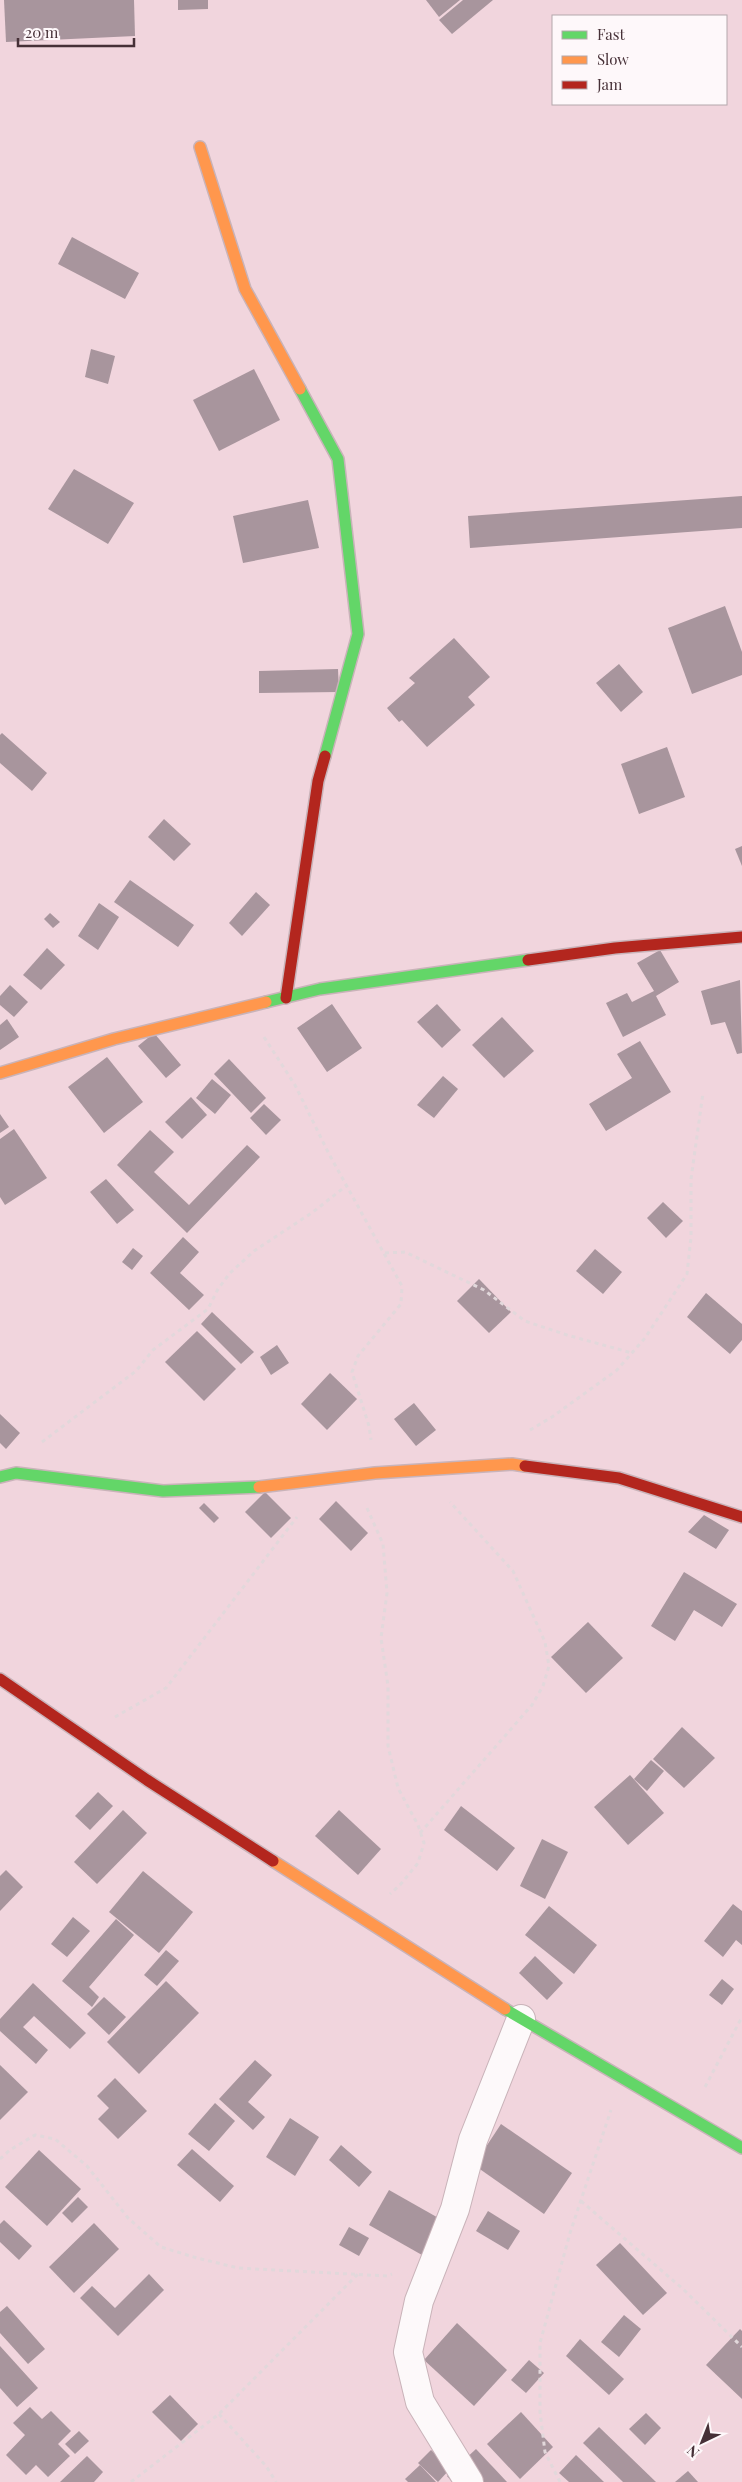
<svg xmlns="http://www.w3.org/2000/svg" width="742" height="2482" viewBox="0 0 742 2482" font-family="'Playfair Display',serif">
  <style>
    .building { fill: #a8959d }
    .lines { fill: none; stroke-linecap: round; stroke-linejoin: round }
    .street-casing { stroke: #c9b3b9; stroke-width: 30 }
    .fast-casing { stroke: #c9b3b9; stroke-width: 14 }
    .slow-casing { stroke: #c9b3b9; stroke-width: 14 }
    .jam-casing { stroke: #c9b3b9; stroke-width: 14 }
    .path { stroke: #e2d8db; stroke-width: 3; stroke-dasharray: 4 4; stroke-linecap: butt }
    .street { stroke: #fdf9fa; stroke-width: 28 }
    .fast { stroke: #63d668; stroke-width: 11 }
    .slow { stroke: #ff974d; stroke-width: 11 }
    .jam { stroke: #b3261e; stroke-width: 11 }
  </style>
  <rect width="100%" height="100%" fill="#f1d5dd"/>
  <g class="building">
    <polygon points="4,0 134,0 135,36 6,42"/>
    <polygon points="178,0 208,0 208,9 178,10"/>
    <polygon points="426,0 460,0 439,17"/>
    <polygon points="463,0 493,0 452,34 439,20"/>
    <polygon points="72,237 139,273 125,299 58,264"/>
    <polygon points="91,349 115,356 108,384 85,377"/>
    <polygon points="254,369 280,420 219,451 193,400"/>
    <polygon points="74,469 134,503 108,544 48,509"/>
    <polygon points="742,496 742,528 470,548 468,516"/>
    <polygon points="308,500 319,548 243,563 233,516"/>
    <polygon points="725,606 742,652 742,675 692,694 668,628"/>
    <polygon points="454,638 490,677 468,697 475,705 427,747 402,720 399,722 387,708 415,683 409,678"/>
    <polygon points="619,664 643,692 621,712 596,683"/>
    <polygon points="338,669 339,692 259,693 259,671"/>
    <polygon points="2,733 47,773 32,791 0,763 0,735"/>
    <polygon points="667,747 685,797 639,814 621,764"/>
    <polygon points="164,819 191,844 174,861 148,837"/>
    <polygon points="742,846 742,866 735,849"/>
    <polygon points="130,880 194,925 178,947 114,902"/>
    <polygon points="256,892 270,905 242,936 229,923"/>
    <polygon points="99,903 119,917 98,950 78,936"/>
    <polygon points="50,913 60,922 53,928 44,919"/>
    <polygon points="47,948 65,965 41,990 23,975"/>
    <polygon points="660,950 679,982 656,996 666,1015 623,1037 606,1003 627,993 632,1002 654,991 637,963"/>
    <polygon points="740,980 742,1053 737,1054 725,1022 711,1025 701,991"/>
    <polygon points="10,985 28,1002 14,1017 0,1005 0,996"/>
    <polygon points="332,1004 362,1048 327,1072 297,1028"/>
    <polygon points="437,1004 461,1030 442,1048 417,1022"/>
    <polygon points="502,1017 534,1051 504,1078 472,1045"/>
    <polygon points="7,1019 19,1037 0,1050 0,1025"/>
    <polygon points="154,1033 181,1065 166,1078 138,1046"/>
    <polygon points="640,1041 671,1092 606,1131 589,1104 632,1078 617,1054"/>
    <polygon points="107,1057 143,1102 104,1133 68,1087"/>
    <polygon points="229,1059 266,1098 251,1113 214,1074"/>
    <polygon points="443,1076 458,1089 434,1118 417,1105"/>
    <polygon points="212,1079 231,1095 215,1114 196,1098"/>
    <polygon points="191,1097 207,1115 182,1139 165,1122"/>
    <polygon points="264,1104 281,1120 266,1135 250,1118"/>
    <polygon points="0,1114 9,1127 0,1133"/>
    <polygon points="14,1129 47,1178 5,1205 0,1197 0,1139"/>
    <polygon points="150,1130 174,1152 154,1172 189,1205 247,1145 260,1157 187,1233 117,1165"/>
    <polygon points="106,1179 134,1210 117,1224 90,1192"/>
    <polygon points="663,1202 683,1221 666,1238 647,1218"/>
    <polygon points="183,1237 199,1252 180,1273 204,1295 189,1310 150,1273"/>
    <polygon points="133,1248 143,1256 132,1270 122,1262"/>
    <polygon points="595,1249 622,1272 603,1294 576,1271"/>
    <polygon points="479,1279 511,1312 489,1333 457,1301"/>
    <polygon points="706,1293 742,1324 742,1340 730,1354 687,1317"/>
    <polygon points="212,1312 254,1352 241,1364 201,1324"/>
    <polygon points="197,1331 236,1369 204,1401 165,1362"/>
    <polygon points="277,1345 289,1363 271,1375 260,1357"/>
    <polygon points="330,1373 357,1399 327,1430 301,1404"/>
    <polygon points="414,1403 436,1430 416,1446 394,1419"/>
    <polygon points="0,1414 20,1433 6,1449 0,1443"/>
    <polygon points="265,1492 291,1518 271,1538 245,1512"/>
    <polygon points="336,1501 368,1533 351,1551 319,1519"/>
    <polygon points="204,1503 219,1518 214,1523 199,1508"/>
    <polygon points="704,1515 729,1530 716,1549 688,1532"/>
    <polygon points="684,1572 737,1604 722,1627 694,1610 675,1641 651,1626"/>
    <polygon points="588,1622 623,1658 586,1693 551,1657"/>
    <polygon points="682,1727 715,1758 684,1788 653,1759"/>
    <polygon points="651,1760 664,1771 647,1791 634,1779"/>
    <polygon points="630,1775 664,1813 628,1845 594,1807"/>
    <polygon points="98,1792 113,1806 90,1830 75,1816"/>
    <polygon points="461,1806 515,1848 497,1871 444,1830"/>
    <polygon points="123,1810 147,1833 97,1884 74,1862"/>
    <polygon points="339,1810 381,1849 358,1875 315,1836"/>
    <polygon points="542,1839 568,1852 545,1899 520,1886"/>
    <polygon points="6,1870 23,1887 0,1911 0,1876"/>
    <polygon points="143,1871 193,1912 159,1953 109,1912"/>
    <polygon points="733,1904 742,1911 742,1945 736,1940 723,1957 704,1941"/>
    <polygon points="549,1906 597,1945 574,1974 525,1935"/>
    <polygon points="73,1917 90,1931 67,1957 51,1944"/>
    <polygon points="116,1919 134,1935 89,1987 99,1997 92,2007 62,1981"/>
    <polygon points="166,1950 179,1961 157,1986 144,1975"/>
    <polygon points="535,1956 563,1983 547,2000 519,1973"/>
    <polygon points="722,1979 734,1989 722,2005 709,1995"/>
    <polygon points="166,1981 199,2013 139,2074 107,2042"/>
    <polygon points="33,1983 86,2033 70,2049 34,2016 23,2027 48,2050 36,2064 0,2031 0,2019"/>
    <polygon points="104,1997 126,2017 109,2035 87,2014"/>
    <polygon points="255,2060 272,2075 248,2102 265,2117 253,2130 219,2099"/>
    <polygon points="0,2065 28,2092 0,2120"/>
    <polygon points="115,2078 147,2111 118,2139 98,2119 109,2108 97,2096"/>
    <polygon points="215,2103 235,2121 209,2151 188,2134"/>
    <polygon points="290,2118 319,2137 295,2176 266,2157"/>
    <polygon points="501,2124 572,2173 544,2214 474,2165"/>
    <polygon points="341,2145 372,2172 359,2187 329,2160"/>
    <polygon points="192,2149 234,2186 220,2202 177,2165"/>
    <polygon points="39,2150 81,2189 47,2226 5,2187"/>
    <polygon points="389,2190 442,2220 422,2255 369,2225"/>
    <polygon points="78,2197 88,2207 72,2223 62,2213"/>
    <polygon points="488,2211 520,2231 508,2250 476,2231"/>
    <polygon points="4,2220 32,2246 19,2260 0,2242 0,2224"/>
    <polygon points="94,2223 119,2249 74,2293 49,2267"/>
    <polygon points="349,2227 369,2238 359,2256 339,2245"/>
    <polygon points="620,2243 667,2293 643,2315 596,2265"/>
    <polygon points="149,2274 164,2290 118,2336 80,2298 92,2286 115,2308"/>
    <polygon points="7,2306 45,2349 28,2364 0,2333 0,2312"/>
    <polygon points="624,2315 641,2329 619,2357 601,2342"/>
    <polygon points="457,2323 507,2370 474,2406 424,2360"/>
    <polygon points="740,2329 742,2331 742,2399 706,2365"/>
    <polygon points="580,2339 624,2379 609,2395 566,2356"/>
    <polygon points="0,2346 38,2388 17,2407 0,2388"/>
    <polygon points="529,2360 544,2373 526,2393 511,2380"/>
    <polygon points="170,2395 198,2424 181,2441 152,2412"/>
    <polygon points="30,2407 42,2419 51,2411 71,2431 58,2444 70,2456 48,2477 36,2465 26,2475 6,2455 25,2435 13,2423"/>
    <polygon points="521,2412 553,2447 520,2479 487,2444"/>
    <polygon points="646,2413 661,2428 645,2445 629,2429"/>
    <polygon points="599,2427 656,2482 623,2482 583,2443"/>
    <polygon points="79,2431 89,2441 75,2454 65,2444"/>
    <polygon points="476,2449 507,2482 452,2482 447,2476"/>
    <polygon points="431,2450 451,2468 438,2482 418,2463"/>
    <polygon points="576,2455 604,2482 569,2482 559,2473"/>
    <polygon points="87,2456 103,2472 94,2482 60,2482"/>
    <polygon points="420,2465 436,2482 408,2482 405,2479"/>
    <polygon points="688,2471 698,2482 675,2482"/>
  </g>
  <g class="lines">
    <g class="street-casing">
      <polyline id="street" points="469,2482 420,2402 408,2352 419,2301 455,2209 473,2140 521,2019"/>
    </g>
    <g class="fast-casing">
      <g id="fast">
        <polyline points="300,389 338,459 358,634 325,756"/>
        <polyline points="266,1002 320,989 528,960"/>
        <polyline points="0,1477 16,1473 163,1491 259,1487"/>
        <polyline points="505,2009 742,2148"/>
      </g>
    </g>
    <g class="slow-casing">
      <g id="slow">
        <polyline points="200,147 245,289 300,389"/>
        <polyline points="0,1073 114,1039 266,1002"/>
        <polyline points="259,1487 375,1473 512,1464 525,1466"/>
        <polyline points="273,1861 505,2009"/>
      </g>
    </g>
    <g class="jam-casing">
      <g id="jam">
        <polyline points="528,960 615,948 742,937"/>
        <polyline points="286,998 318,781 325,756"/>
        <polyline points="525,1466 619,1478 742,1517"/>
        <polyline points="0,1679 147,1780 273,1861"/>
      </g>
    </g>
    <g class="path">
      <polyline points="264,1037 295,1085 328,1152 402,1286 401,1304 358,1356 352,1372 369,1426 371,1440"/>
      <polyline points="385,1253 405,1252 484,1290 525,1321 567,1335 632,1353"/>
      <polyline points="530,1430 552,1417 617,1370 645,1338 687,1274 691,1237 691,1179 703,1093"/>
      <polyline points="42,1442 136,1371 153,1350 208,1309 218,1289 230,1273 254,1251 313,1212 346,1186"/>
      <polyline points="367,1508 383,1544 387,1593 381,1638 388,1686 388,1746 398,1788 418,1825 424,1843 418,1863 400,1885 390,1894"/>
      <polyline points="115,1717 166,1688 297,1517"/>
      <polyline points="420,1833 532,1705 543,1686 549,1666 545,1642 513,1571 450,1502"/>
      <polyline points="705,2087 742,2017"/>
      <polyline points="0,2159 10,2150 35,2135 55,2139 87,2166 128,2218 161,2247 197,2258 238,2268 387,2276 392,2274"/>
      <polyline points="581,2201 683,2289 742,2347"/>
      <polyline points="219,2414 266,2466 276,2482"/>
      <polyline points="131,2482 219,2414 358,2274"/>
      <polyline points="560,2482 545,2452 540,2412 540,2343 570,2233 611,2110"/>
    </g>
    <use href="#street" class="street"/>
    <use href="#fast" class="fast"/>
    <use href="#slow" class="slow"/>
    <use href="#jam" class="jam"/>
  </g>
  <rect x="552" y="15" width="175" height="90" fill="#fef8fa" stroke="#b4a8ac"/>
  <rect x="562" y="31" width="25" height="8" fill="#63d668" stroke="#b4a8ac"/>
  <text x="597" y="40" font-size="15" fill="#463037">Fast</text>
  <rect x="562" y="56" width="25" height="8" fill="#ff974d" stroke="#b4a8ac"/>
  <text x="597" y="65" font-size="15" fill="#463037">Slow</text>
  <rect x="562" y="81" width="25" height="8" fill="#b3261e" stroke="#b4a8ac"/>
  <text x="597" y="90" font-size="15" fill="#463037">Jam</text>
  <g transform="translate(702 2442) rotate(223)" stroke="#fef8fa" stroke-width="4" paint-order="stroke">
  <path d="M0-4L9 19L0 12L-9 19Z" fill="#463037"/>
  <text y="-8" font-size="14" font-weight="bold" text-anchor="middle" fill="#463037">N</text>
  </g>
  <path d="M18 38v8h116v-8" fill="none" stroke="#463037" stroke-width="2.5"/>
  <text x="25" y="38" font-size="15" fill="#463037" stroke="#fef8fa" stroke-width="4" paint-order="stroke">20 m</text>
</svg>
